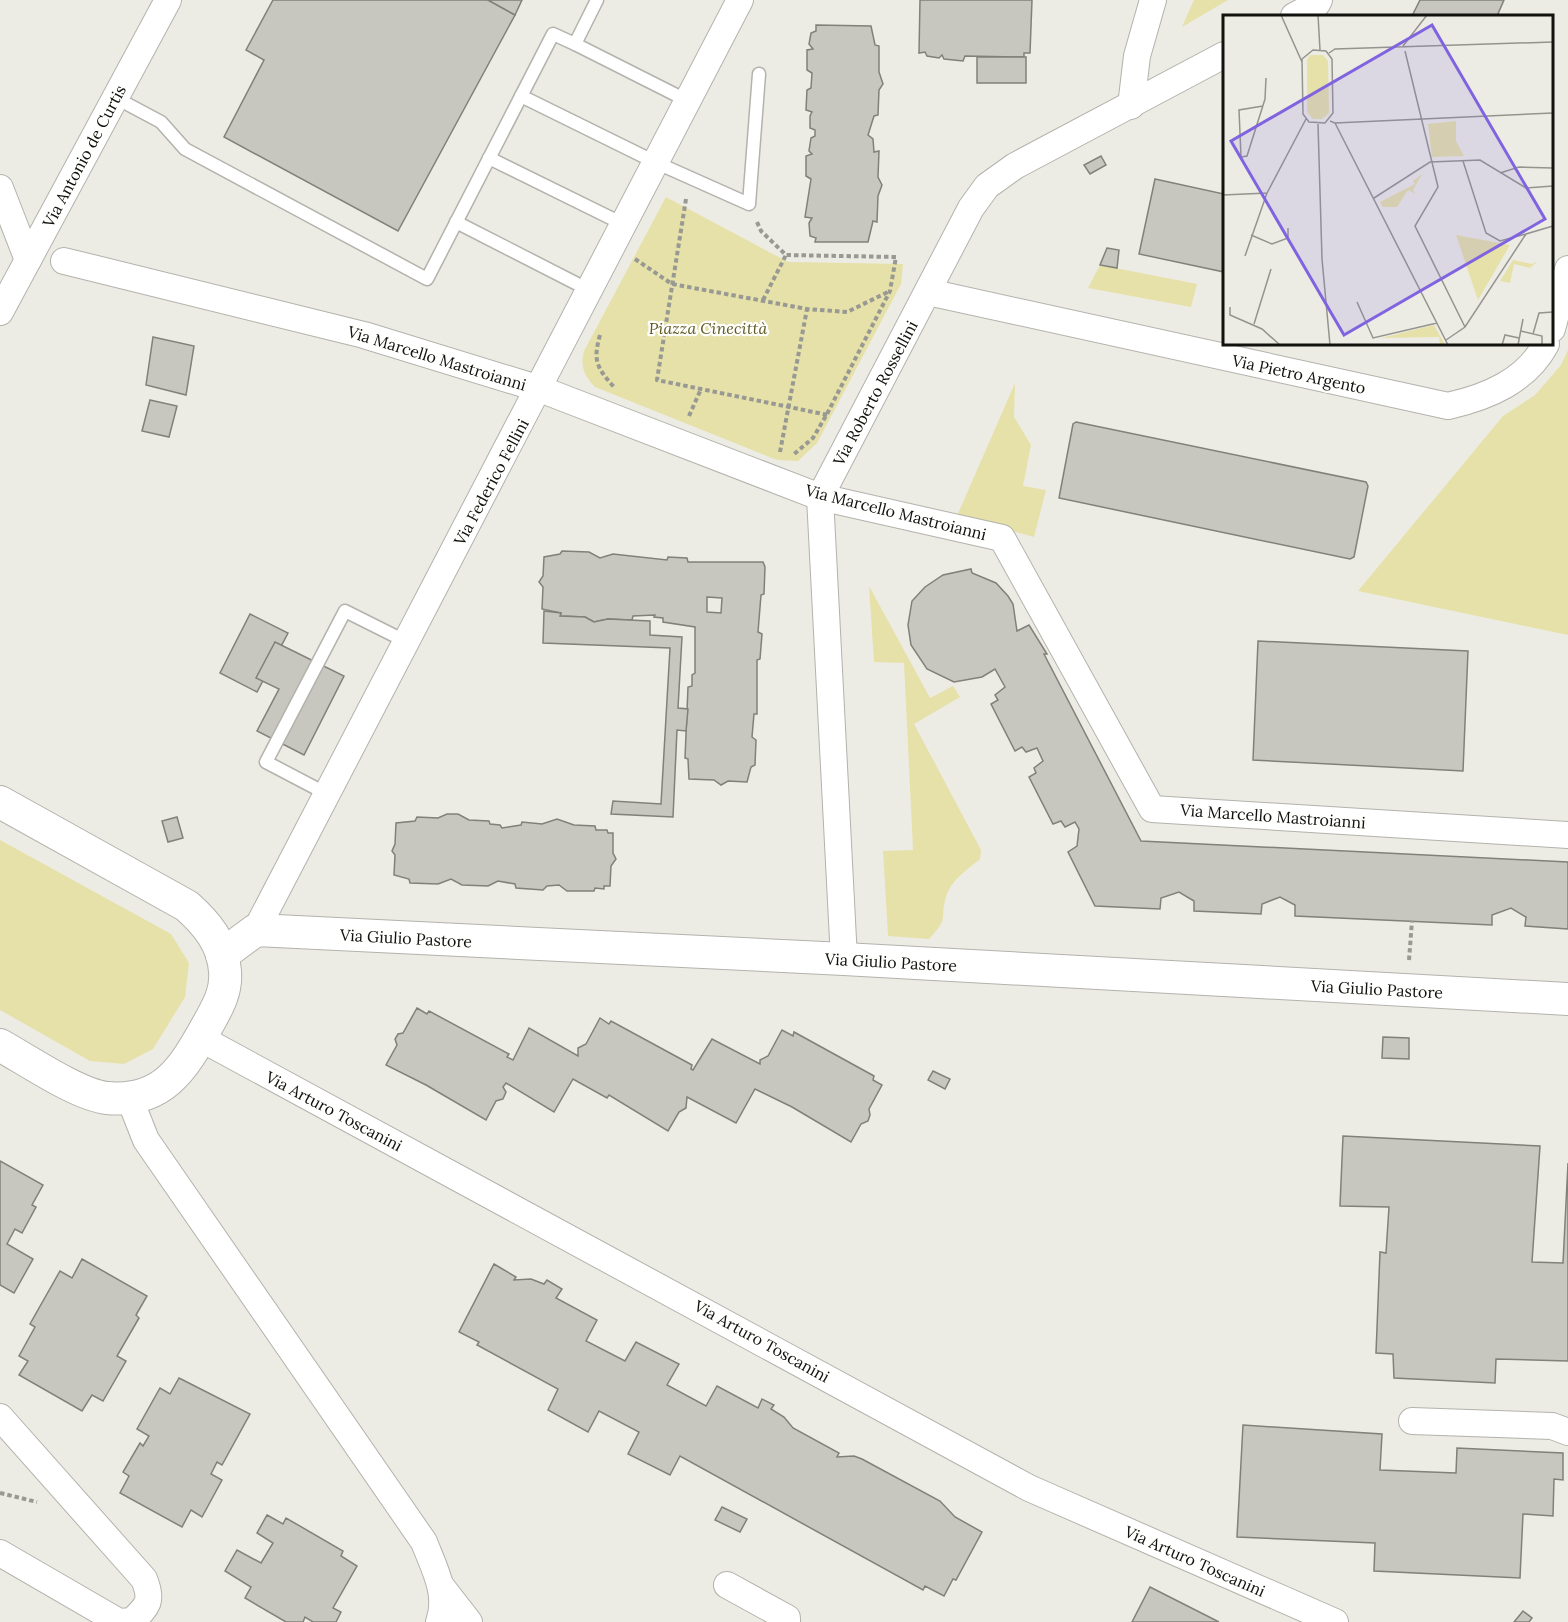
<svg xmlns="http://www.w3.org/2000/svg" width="1568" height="1622" viewBox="0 0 1568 1622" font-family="Lora,serif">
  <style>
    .green { fill: #e6e1a8 }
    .building { fill: #c7c7c0; stroke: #81817a; stroke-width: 1.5; fill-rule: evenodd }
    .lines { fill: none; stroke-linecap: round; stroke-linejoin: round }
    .service-casing { stroke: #b3b2ac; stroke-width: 15 }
    .minor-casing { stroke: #b3b2ac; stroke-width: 28 }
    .tertiary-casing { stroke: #b3b2ac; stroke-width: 34 }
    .path { stroke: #999993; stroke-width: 4; stroke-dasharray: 4.5 3; stroke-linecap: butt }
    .service { stroke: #fff; stroke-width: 12 }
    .minor { stroke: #fff; stroke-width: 26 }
    .tertiary { stroke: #fff; stroke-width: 32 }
    .labels { text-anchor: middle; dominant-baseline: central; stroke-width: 4.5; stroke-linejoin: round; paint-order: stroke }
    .street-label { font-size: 16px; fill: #11110e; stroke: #fffffe }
    .park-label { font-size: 16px; font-style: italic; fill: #5f5922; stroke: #fffffe }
    .inset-road { fill: none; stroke: #94948e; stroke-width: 1.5 }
    .view { fill: #8063de; fill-opacity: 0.15; stroke: #8063de; stroke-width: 3 }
    .inset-edge { fill: none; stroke: #11110e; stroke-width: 3 }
  </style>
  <rect width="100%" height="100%" fill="#ecece4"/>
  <g class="green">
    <polygon points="1194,0 1228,0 1182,27"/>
    <path d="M 666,197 L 788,262 L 903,264 L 901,284 L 817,443 L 798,461 L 777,460 L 595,387 C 584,376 580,366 584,351 Z"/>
    <polygon points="1100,265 1197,284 1191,307 1088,288"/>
    <polygon points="1568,350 1568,635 1358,591 1503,416 1535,395 1561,365"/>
    <polygon points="1015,383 1014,417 1031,445 1023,486 1046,490 1034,537 957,516"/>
    <path d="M 869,586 L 930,698 L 953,686 L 960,697 L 914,724 L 981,850 L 980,859 C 968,869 950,881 946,897 C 939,922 950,916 929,939 L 888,936 L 883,851 L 913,850 L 904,663 L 874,662 Z"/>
    <polygon points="0,840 171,934 189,963 185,997 153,1049 124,1064 90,1061 0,1010"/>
  </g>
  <g class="building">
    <polygon points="273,0 488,0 515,15 398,231 224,137 264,60 246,50"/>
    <polygon points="488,0 522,0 515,15"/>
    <polygon points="920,0 1032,0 1030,53 1024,53 1024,57 965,56 963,61 944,59 942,55 939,58 927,56 925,52 919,53"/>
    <polygon points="1420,0 1504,0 1497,16 1412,16"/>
    <polygon points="816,25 871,26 875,45 879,46 879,72 883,84 879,90 878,115 874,116 868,135 873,139 874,152 879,151 878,177 882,185 878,196 877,222 873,221 868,242 815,242 816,238 810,236 809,223 812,218 805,217 811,179 806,176 806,156 812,154 809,151 811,138 815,136 815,130 810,128 810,116 812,112 806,110 807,90 811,88 812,73 807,70 807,50 813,49 809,44 811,33 816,31"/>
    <rect x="977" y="57" width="49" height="26"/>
    <polygon points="1101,156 1106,165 1090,174 1084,165"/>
    <polygon points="1155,179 1224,194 1224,272 1139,254"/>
    <polygon points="1107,248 1119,250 1117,268 1100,265"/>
    <polygon points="153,337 194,346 186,395 146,385"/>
    <polygon points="150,400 177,406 169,437 142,431"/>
    <polygon points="1076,422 1366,482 1368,486 1354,557 1350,559 1059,498 1073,424"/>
    <path d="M 562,551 L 589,552 L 600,558 L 613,554 L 667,560 L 668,557 L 687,558 L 688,562 L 763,562 L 765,567 L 764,594 L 761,595 L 758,632 L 762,634 L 760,659 L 757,660 L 757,714 L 754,714 L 752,737 L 756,740 L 755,765 L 751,767 L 747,782 L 728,781 L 721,785 L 714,780 L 689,779 L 688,759 L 685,758 L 688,687 L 692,686 L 692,675 L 695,673 L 695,627 L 663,622 L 663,618 L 654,617 L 655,615 L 633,616 L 632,620 L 608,619 L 594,622 L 585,617 L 560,616 L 561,613 L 542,609 L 543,587 L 539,582 L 543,576 L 544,557 L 560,554 ZM 707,597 L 722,598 L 721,613 L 707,612 Z"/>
    <polygon points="971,569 972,573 996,583 1008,596 1013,604 1017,631 1029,625 1047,654 1044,654 1141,841 1568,862 1568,929 1525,926 1526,917 1511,908 1492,915 1492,925 1295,916 1295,905 1280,897 1262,904 1261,914 1194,911 1194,901 1179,892 1161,898 1160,909 1095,906 1068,852 1077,846 1079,829 1075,822 1065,827 1061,821 1053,824 1029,777 1036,773 1034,768 1043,761 1037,748 1026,752 1022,747 1015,751 991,704 998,700 995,695 1005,687 995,669 982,677 954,682 927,669 911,645 908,625 912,601 925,587 943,575"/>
    <polygon points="544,611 561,613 560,616 585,617 594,622 608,619 650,621 650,635 682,637 678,708 688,709 686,731 677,730 673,817 611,814 613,801 661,804 670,648 543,643"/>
    <polygon points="250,614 288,633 257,692 220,673"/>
    <polygon points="1258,641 1468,651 1463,771 1253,760"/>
    <polygon points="275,642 344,676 304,755 257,731 279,689 256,678"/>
    <polygon points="447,814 458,814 469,820 489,821 490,824 500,825 502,828 521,825 522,822 542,824 557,819 574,825 595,826 596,830 607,830 608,833 613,833 613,853 616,859 611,866 610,886 604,886 604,889 595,888 594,891 567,891 559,885 547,886 543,890 516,888 515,884 498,881 488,886 462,885 451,879 438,884 410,883 409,879 394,875 395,855 392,851 395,844 396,823 415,821 417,817 438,818"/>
    <polygon points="177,817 183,838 168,842 162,821"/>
    <polygon points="417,1008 427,1014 429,1011 509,1054 507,1057 513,1060 529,1028 578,1056 578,1048 586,1044 600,1018 609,1024 611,1021 692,1065 691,1069 693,1070 712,1039 760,1064 760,1060 768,1056 782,1030 793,1036 794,1032 874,1076 873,1080 882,1085 869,1109 870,1115 868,1121 861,1124 851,1142 792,1107 755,1089 736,1123 687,1097 686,1108 679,1112 668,1131 609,1095 607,1098 573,1079 554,1112 506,1083 503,1087 506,1092 503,1099 496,1101 486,1120 426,1085 386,1065 397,1045 395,1039 398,1034 403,1033"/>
    <polygon points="1383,1037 1409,1038 1409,1059 1382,1058"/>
    <polygon points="933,1071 950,1079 945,1089 928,1080"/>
    <polygon points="1343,1136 1540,1146 1532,1262 1563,1263 1568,1163 1568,1361 1496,1359 1495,1383 1394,1378 1393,1354 1376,1353 1380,1252 1386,1253 1389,1207 1340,1206"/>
    <polygon points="0,1161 43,1185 32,1205 36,1207 22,1233 15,1229 7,1244 33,1259 14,1293 0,1285"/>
    <polygon points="82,1259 147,1296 136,1315 139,1318 117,1356 126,1361 103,1401 92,1395 82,1411 19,1375 28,1361 19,1356 35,1327 30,1324 60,1271 72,1278"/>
    <polygon points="494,1264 516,1277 514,1280 531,1279 544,1284 547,1280 562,1289 556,1298 597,1320 586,1341 625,1361 636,1342 679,1364 667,1385 706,1406 717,1386 758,1408 762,1399 774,1405 771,1409 784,1417 793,1428 839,1453 837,1457 854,1456 862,1459 940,1501 955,1517 982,1532 956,1580 953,1579 944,1596 925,1586 923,1590 680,1456 670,1475 628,1454 639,1432 599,1411 588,1432 548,1410 558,1389 477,1345 479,1342 459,1332"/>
    <polygon points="179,1378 250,1414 222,1465 217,1462 211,1474 222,1480 202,1517 191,1510 182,1527 120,1493 129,1476 123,1472 140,1443 143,1446 149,1436 137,1429 160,1388 170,1394"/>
    <polygon points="1243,1425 1382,1434 1380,1470 1456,1473 1457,1448 1563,1453 1563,1480 1554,1479 1553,1516 1523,1514 1520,1578 1374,1571 1375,1543 1237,1537"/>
    <polygon points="722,1507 747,1519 740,1532 715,1520"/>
    <polygon points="267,1515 283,1524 286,1518 343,1551 341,1556 357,1566 333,1608 341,1612 336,1622 313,1622 305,1617 303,1622 286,1622 245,1598 251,1587 225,1571 237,1550 261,1563 273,1543 257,1533"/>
    <polygon points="1150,1587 1219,1622 1132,1622"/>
    <polygon points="1523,1611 1532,1618 1529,1622 1514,1622"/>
  </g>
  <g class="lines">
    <g class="service-casing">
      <g id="service">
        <polyline points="575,44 688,101"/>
        <polyline points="521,96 657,163 749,204 759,74"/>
        <polyline points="116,98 161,122 185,149 427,279 553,34 575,44 597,0"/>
        <polyline points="489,158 625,225"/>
        <polyline points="456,222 591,291"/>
        <polyline points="327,794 266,762 345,611 407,642"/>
      </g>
    </g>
    <g class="minor-casing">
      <g id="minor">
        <polyline points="1294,16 1317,4 1319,0"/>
        <polyline points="1131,106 1137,56 1153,0"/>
        <polyline points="0,188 28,260"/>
        <polyline points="64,261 364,335 540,389 820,497 1002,538 1152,809 1568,835"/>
        <path d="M 928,292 L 1448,406 C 1488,397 1526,381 1546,344"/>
        <polyline points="0,312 168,0"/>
        <polyline points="1552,329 1568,269"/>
        <polyline points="256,930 740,0"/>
        <polyline points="844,959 820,497 971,208 987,186 1015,166 1224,55"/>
        <polyline points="200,1038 1029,1488 1335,1622"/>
        <path d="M 129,1097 L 146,1140 L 424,1542 C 434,1568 449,1594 439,1622"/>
        <path d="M 0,1417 L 144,1579 C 153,1601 148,1606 132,1621 L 119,1622 L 0,1553"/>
        <polyline points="1412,1421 1552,1426 1568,1432"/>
        <polyline points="727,1585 787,1618 787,1622"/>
        <polyline points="441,1586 469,1622"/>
      </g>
    </g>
    <g class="tertiary-casing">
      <g id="tertiary">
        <path d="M 0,802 L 187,906 C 207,924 223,943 225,971 C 227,992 217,1008 207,1026 C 183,1069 163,1103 107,1098 C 78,1095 27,1060 0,1045"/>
        <polyline points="222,955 256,930 844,959 1568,999"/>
      </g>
    </g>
    <g class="path">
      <polyline points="686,199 657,380 828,415"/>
      <polyline points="757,222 761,231 786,255 896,257 890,291 827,414 813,438 793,455"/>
      <polyline points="635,259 672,284 807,309 847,312 888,292"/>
      <polyline points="763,300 786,255"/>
      <path d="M 600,335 C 593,360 596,367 614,387"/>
      <polyline points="689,416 701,389"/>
      <polyline points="780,452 807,309"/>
      <polyline points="1409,960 1412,921"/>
      <polyline points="0,1493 37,1502"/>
    </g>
    <use href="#service" class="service"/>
    <use href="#minor" class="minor"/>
    <use href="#tertiary" class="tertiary"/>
  </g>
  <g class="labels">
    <g class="street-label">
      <text transform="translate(84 156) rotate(-62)">Via Antonio de Curtis</text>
      <text transform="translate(437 358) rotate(17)">Via Marcello Mastroianni</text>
      <text transform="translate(1299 374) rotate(12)">Via Pietro Argento</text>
      <text transform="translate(875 393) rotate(-62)">Via Roberto Rossellini</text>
      <text transform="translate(491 482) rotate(-62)">Via Federico Fellini</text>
      <text transform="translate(896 512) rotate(14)">Via Marcello Mastroianni</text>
      <text transform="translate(1273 816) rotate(4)">Via Marcello Mastroianni</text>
      <text transform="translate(406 938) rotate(3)">Via Giulio Pastore</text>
      <text transform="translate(891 962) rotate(3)">Via Giulio Pastore</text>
      <text transform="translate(1377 989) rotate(3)">Via Giulio Pastore</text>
      <text transform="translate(334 1111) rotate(28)">Via Arturo Toscanini</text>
      <text transform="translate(762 1341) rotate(29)">Via Arturo Toscanini</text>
      <text transform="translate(1195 1561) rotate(24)">Via Arturo Toscanini</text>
    </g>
    <g class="park-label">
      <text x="708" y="328">Piazza Cinecittà</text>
    </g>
  </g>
  <g transform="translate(1223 15)">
    <rect width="330" height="330" fill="#ecece4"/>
    <path d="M 87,40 L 100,40 L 105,46 L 106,98 L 99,104 L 90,104 L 84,97 L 84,45 ZM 233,106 L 233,126 L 241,141 L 209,142 L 205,109 ZM 199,159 L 190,175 L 192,179 L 185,175 L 174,192 L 160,192 L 157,187 L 192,169 L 190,166 ZM 233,220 L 287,230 L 255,285 ZM 290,245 L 309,249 L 315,246 L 307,253 L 291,249 L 287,268 L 277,266 ZM 211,310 L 222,330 L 217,330 L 216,322 L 158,323 Z" fill="#e6e1a8"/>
    <path class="inset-road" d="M 58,0 L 79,47M 95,0 L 97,35M 180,31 L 204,0M 90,35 L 103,36 L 109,44 L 110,98 L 102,108 L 86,107 L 80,99 L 79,44 ZM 182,36 L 215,172 L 192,211 L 242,312M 106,38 L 112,34 L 330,27M 40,91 L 16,95 L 18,142 L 24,141 L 42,84 L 43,63M 107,106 L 112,108 L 225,330M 112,108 L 330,98M 95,109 L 99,244 L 107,330M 240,146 L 263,218 L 277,226 L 303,219M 277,158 L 296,152 L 330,153M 0,180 L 44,178 L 83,104M 151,183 L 207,147 L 257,145 L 303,173 L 330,171M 28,220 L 49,229 L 65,223 L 65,213M 22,241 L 44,178M 134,287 L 150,323 L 214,308M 7,292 L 7,300 L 39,314 L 57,330M 31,309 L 48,254M 298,316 L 319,321 L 319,330M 310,319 L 316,298 L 330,297M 223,325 L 242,312 L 303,219 L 330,211M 279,330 L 282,320 L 296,323M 295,330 L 300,304"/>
    <path class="view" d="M 209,10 L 322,204 L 121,320 L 8,126 Z"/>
    <rect width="330" height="330" class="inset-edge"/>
  </g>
</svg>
